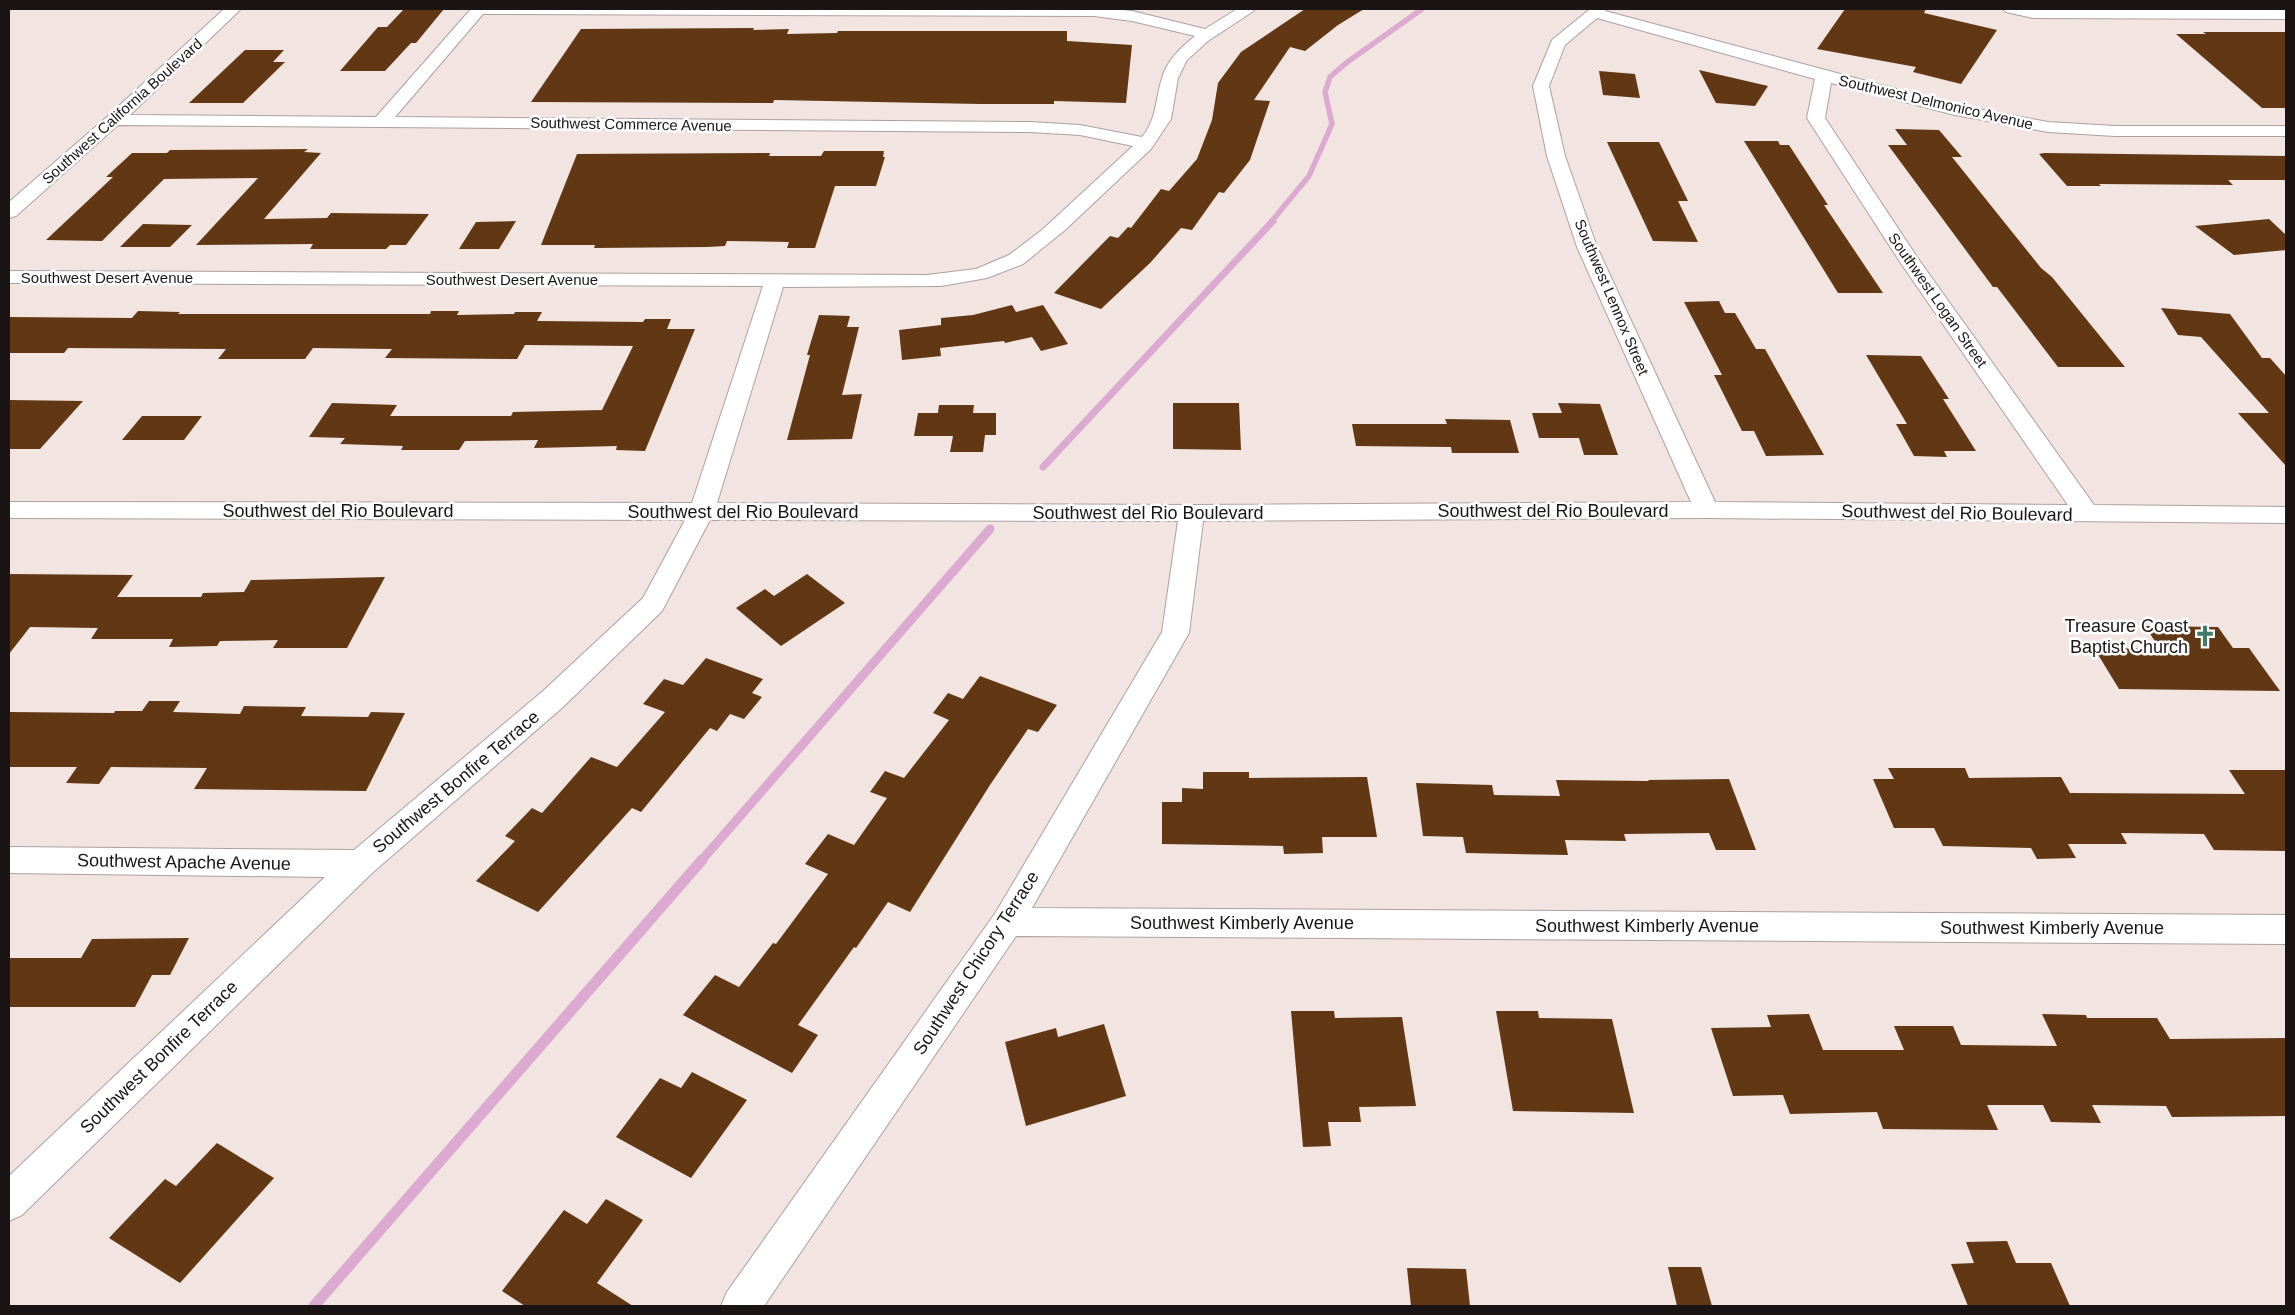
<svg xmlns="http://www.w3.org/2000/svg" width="2295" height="1315" viewBox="0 0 2295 1315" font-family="Helvetica,sans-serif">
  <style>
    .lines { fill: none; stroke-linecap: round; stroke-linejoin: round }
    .stream-far3 { stroke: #dcaad1; stroke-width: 5.5 }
    .stream-far2 { stroke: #dcaad1; stroke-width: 7 }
    .stream-far1 { stroke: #dcaad1; stroke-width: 9 }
    .stream { stroke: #dcaad1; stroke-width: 11 }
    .building { fill: #613813 }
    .minor-casing { stroke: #ada19f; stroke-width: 2 }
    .minor { fill: #fff; fill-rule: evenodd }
    .labels { text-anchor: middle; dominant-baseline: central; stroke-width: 5; stroke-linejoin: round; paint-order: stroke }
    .far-street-label { font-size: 15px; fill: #1a1514; stroke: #fff }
    .street-label { font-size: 18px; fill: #1a1514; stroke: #fff }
    .poi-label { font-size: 18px; fill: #1a1514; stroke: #fff; text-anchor: end }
  </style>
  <rect width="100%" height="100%" fill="#f1e4e1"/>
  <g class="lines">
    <polyline class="stream-far3" points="1271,222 1309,176 1332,124 1325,92 1330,77 1346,63 1422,9"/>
    <polyline class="stream-far2" points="1043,467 1273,221"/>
    <polyline class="stream-far1" points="701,861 990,529"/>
    <polyline class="stream" points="314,1306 702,860"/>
  </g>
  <g class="building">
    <polygon points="404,9 444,9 416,43 411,43 385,71 340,71 378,27 387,27"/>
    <polygon points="1305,9 1364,9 1338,25 1305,51 1290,47 1254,100 1270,101 1250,160 1224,193 1219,192 1192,230 1181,228 1150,263 1101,309 1054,293 1110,236 1118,238 1128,227 1131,228 1161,189 1169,191 1197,159 1212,120 1218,83 1241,52"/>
    <polygon points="1845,9 1926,9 1924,13 1997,30 1961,84 1913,72 1916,67 1817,49"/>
    <polygon points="754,28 753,30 789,29 787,34 837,33 838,31 1067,31 1067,41 1132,45 1126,103 1054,101 1054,104 980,104 774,100 773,103 531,102 581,29"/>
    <polygon points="2203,32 2286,32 2286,108 2262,108 2176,34 2206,34"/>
    <polygon points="245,50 284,50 273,62 285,62 243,103 189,103"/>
    <polygon points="1699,70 1768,86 1755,106 1716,103"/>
    <polygon points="1599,71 1635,74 1640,98 1603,95"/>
    <polygon points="1895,129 1939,130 1962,157 1952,157 2041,268 2052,277 2125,367 2058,367 1997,287 1993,287 1888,145 1907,145"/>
    <polygon points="1744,141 1778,141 1780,145 1789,145 1828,205 1824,205 1883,293 1838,293"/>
    <polygon points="1607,142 1659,142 1688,201 1678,201 1698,242 1653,241"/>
    <polygon points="308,149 304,152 321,153 264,219 327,218 331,213 429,214 406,245 390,245 386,249 310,249 313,244 196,245 258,178 164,179 102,241 46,240 113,177 106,177 132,153 167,153 170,150"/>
    <polygon points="824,151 884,151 883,157 885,157 876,186 835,186 815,248 787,248 789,242 727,241 725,246 707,247 594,248 595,245 541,245 577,154 770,153 769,156 821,156"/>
    <polygon points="2044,153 2286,156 2286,180 2228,180 2233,185 2099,184 2101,186 2067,186 2039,154"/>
    <polygon points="2269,219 2286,235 2286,250 2234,255 2195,226"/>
    <polygon points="516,221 499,249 459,249 476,222"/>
    <polygon points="143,224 192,225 170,247 120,247"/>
    <polygon points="1719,301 1725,313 1735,313 1756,349 1765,349 1824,455 1766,456 1754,431 1742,431 1714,375 1722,375 1684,302"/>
    <polygon points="1012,305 1016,312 1043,305 1068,344 1041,351 1032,337 1005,343 1004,341 940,348 941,356 902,360 899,330 941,325 941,318 973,315"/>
    <polygon points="2161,308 2230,314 2262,358 2270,358 2286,376 2286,466 2238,413 2269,413 2201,337 2178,335"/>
    <polygon points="138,311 180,312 178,314 430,314 431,311 459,311 457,315 514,314 515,312 542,312 537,321 643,322 645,319 671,319 667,329 695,329 645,451 616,450 617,446 534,448 538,440 465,441 459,450 401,450 403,446 340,444 345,438 309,437 332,403 397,405 390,416 511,416 513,412 602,410 633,346 525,345 517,359 385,358 392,349 313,348 305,359 218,359 226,349 68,348 64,353 9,353 9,317 132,318"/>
    <polygon points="819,315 850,316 847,327 859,327 842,395 862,394 852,439 787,440 810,355 807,355"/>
    <polygon points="1866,355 1921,356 1949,399 1943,399 1976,451 1944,451 1947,457 1914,456 1896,424 1907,424"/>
    <polygon points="9,400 83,401 40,449 9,449"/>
    <polygon points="1173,403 1239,403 1241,450 1173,449"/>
    <polygon points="1558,403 1600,404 1618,455 1584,455 1579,438 1539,438 1532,413 1562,413"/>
    <polygon points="939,405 974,405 973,413 996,413 996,435 985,435 983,452 950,452 953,436 914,436 918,413 938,413"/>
    <polygon points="142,416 202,416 184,440 122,440"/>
    <polygon points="1445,419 1510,420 1519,453 1452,453 1451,447 1356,446 1352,424 1447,424"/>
    <polygon points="9,574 133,575 117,597 201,597 203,593 244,592 251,580 385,577 347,648 273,648 278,640 220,641 217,646 169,647 173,639 91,639 98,628 30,627 9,654"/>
    <polygon points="807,574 845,603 781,646 736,608 765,589 774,596"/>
    <polygon points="2145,626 2218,627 2233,648 2249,648 2280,691 2119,689 2094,648 2160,649"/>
    <polygon points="706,658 763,679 752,693 762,697 744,719 730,714 717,731 710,728 641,812 632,808 538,912 476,881 515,841 505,836 532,808 542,813 591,757 617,767 665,712 643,704 664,679 683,685"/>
    <polygon points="980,676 1057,705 1038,732 1028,729 990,785 910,912 888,902 856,948 854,947 798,1025 818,1035 792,1073 683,1015 715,975 739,987 773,943 776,944 828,874 805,864 828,834 854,845 887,798 870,792 885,771 904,778 949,720 933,713 948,693 963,699"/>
    <polygon points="149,701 180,701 173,712 240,714 244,706 306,707 301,716 368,717 371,712 405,713 366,791 194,789 207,768 111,767 99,784 66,783 77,767 9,767 9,712 114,713 115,711 142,711"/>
    <polygon points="1888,768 1965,768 1969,778 2061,777 2070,793 2245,794 2229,770 2286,770 2286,851 2214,850 2204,834 2121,833 2127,844 2068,844 2076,858 2037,859 2031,848 1943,846 1934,828 1894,828 1873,779 1894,779"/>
    <polygon points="1203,772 1249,772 1249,778 1367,777 1377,837 1322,837 1323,853 1284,854 1283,846 1162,844 1162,802 1182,802 1182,788 1203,789"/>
    <polygon points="1729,779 1756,850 1716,850 1709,833 1624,834 1626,841 1565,840 1568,855 1466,853 1463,837 1423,836 1416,783 1492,785 1494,795 1560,796 1556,780 1649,781 1648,780"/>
    <polygon points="189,938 170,975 152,975 135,1007 9,1007 9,958 81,958 92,939"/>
    <polygon points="1291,1011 1334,1011 1335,1018 1402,1017 1416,1106 1359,1107 1361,1122 1328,1122 1331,1146 1303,1147"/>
    <polygon points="1496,1011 1538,1011 1539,1018 1612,1019 1634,1113 1513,1111"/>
    <polygon points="1809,1014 1823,1050 1904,1050 1894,1026 1953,1026 1961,1045 2057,1046 2042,1014 2086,1015 2087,1018 2157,1018 2170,1039 2286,1038 2286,1116 2172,1117 2166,1106 2092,1105 2101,1123 2051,1122 2043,1105 1987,1105 1998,1130 1883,1129 1877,1112 1790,1114 1783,1095 1733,1096 1711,1028 1771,1027 1767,1015"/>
    <polygon points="1104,1024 1126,1096 1026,1126 1005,1042 1056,1028 1058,1037"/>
    <polygon points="692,1072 747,1100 691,1178 616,1137 660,1078 681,1088"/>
    <polygon points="217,1143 274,1178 180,1283 109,1238 165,1179 176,1186"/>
    <polygon points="606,1199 643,1220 597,1283 633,1306 525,1306 502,1291 564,1210 587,1224"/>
    <polygon points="2007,1241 2016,1263 2051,1263 2070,1306 1968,1306 1951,1264 1974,1263 1966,1242"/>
    <polygon points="1668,1267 1701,1267 1712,1306 1677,1306"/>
    <polygon points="1407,1268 1466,1269 1470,1306 1411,1306"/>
  </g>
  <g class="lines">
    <g class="minor-casing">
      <g id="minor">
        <path d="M 224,9 L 241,9 L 130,115 L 376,117 L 471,9 L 1112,9 L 1132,11 L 1205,29 L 1237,9 L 1255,9 L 1252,12 L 1208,41 L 1187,60 L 1178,78 L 1171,119 L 1151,149 L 1065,230 L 1023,264 L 987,278 L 941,286 L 783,287 L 717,503 L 1192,505 L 1691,502 L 1577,247 L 1547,156 L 1533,86 L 1552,40 L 1590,9 L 1607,9 L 1605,11 L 1956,105 L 2048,122 L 2115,126 L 2286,126 L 2286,136 L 2115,136 L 2048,132 L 1955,115 L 1831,83 L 1825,118 L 1919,260 L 2094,505 L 2286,507 L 2286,523 L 1707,518 L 1203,521 L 1189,633 L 1032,908 L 2286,915 L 2286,944 L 1016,936 L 764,1306 L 721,1306 L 727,1292 L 996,912 L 1162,632 L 1178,521 L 710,520 L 662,611 L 563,707 L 371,874 L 22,1215 L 9,1221 L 9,1176 L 325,877 L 9,873 L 9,847 L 354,850 L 543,691 L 643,598 L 685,520 L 9,518 L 9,502 L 692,503 L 763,286 L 9,283 L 9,271 L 927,275 L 976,269 L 1009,255 L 1042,230 L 1133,146 L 1080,135 L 1030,132 L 118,125 L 16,216 L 9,218 L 9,202 L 108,116 ZM 483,14 L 1094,16 L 1132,21 L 1195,36 C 1181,47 1167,60 1162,78 C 1155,100 1157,119 1142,137 L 1080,125 L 1030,122 L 395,117 ZM 1597,18 L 1815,79 L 1807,118 L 1900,262 L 2068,505 L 1715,502 L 1597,247 L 1565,156 L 1549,86 L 1565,45 Z"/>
        <polygon points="2003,9 2286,9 2286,19 2033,18 2006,12"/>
      </g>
    </g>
    <use href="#minor" class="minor"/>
  </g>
  <defs>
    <g id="church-bare" transform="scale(1.725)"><path d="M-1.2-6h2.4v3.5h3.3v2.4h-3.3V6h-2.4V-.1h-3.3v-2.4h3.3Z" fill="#3e7c69" stroke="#fff" stroke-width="2.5" paint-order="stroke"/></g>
  </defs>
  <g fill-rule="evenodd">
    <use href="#church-bare" x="2205" y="636"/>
  </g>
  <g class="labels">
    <g class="far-street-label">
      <text transform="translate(1936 102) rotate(13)">Southwest Delmonico Avenue</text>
      <text transform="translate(122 111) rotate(-42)">Southwest California Boulevard</text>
      <text transform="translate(631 124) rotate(1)">Southwest Commerce Avenue</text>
      <text x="107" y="277">Southwest Desert Avenue</text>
      <text x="512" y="279">Southwest Desert Avenue</text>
      <text transform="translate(1612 297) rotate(67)">Southwest Lennox Street</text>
      <text transform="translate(1938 300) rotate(55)">Southwest Logan Street</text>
    </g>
    <g class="street-label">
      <text x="338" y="511">Southwest del Rio Boulevard</text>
      <text x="1553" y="511">Southwest del Rio Boulevard</text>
      <text x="743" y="512">Southwest del Rio Boulevard</text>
      <text x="1148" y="513">Southwest del Rio Boulevard</text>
      <text transform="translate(1957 513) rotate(1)">Southwest del Rio Boulevard</text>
      <text transform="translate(456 782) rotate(-40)">Southwest Bonfire Terrace</text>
      <text transform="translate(184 862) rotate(1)">Southwest Apache Avenue</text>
      <text x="1242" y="923">Southwest Kimberly Avenue</text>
      <text x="1647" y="926">Southwest Kimberly Avenue</text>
      <text x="2052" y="928">Southwest Kimberly Avenue</text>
      <text transform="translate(976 963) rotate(-57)">Southwest Chicory Terrace</text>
      <text transform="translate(159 1057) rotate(-44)">Southwest Bonfire Terrace</text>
    </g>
    <g class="poi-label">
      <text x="2188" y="626">Treasure Coast<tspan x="2188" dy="21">Baptist Church</tspan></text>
    </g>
  </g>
  <rect width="2295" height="1315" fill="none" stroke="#1a1514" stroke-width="20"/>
</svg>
